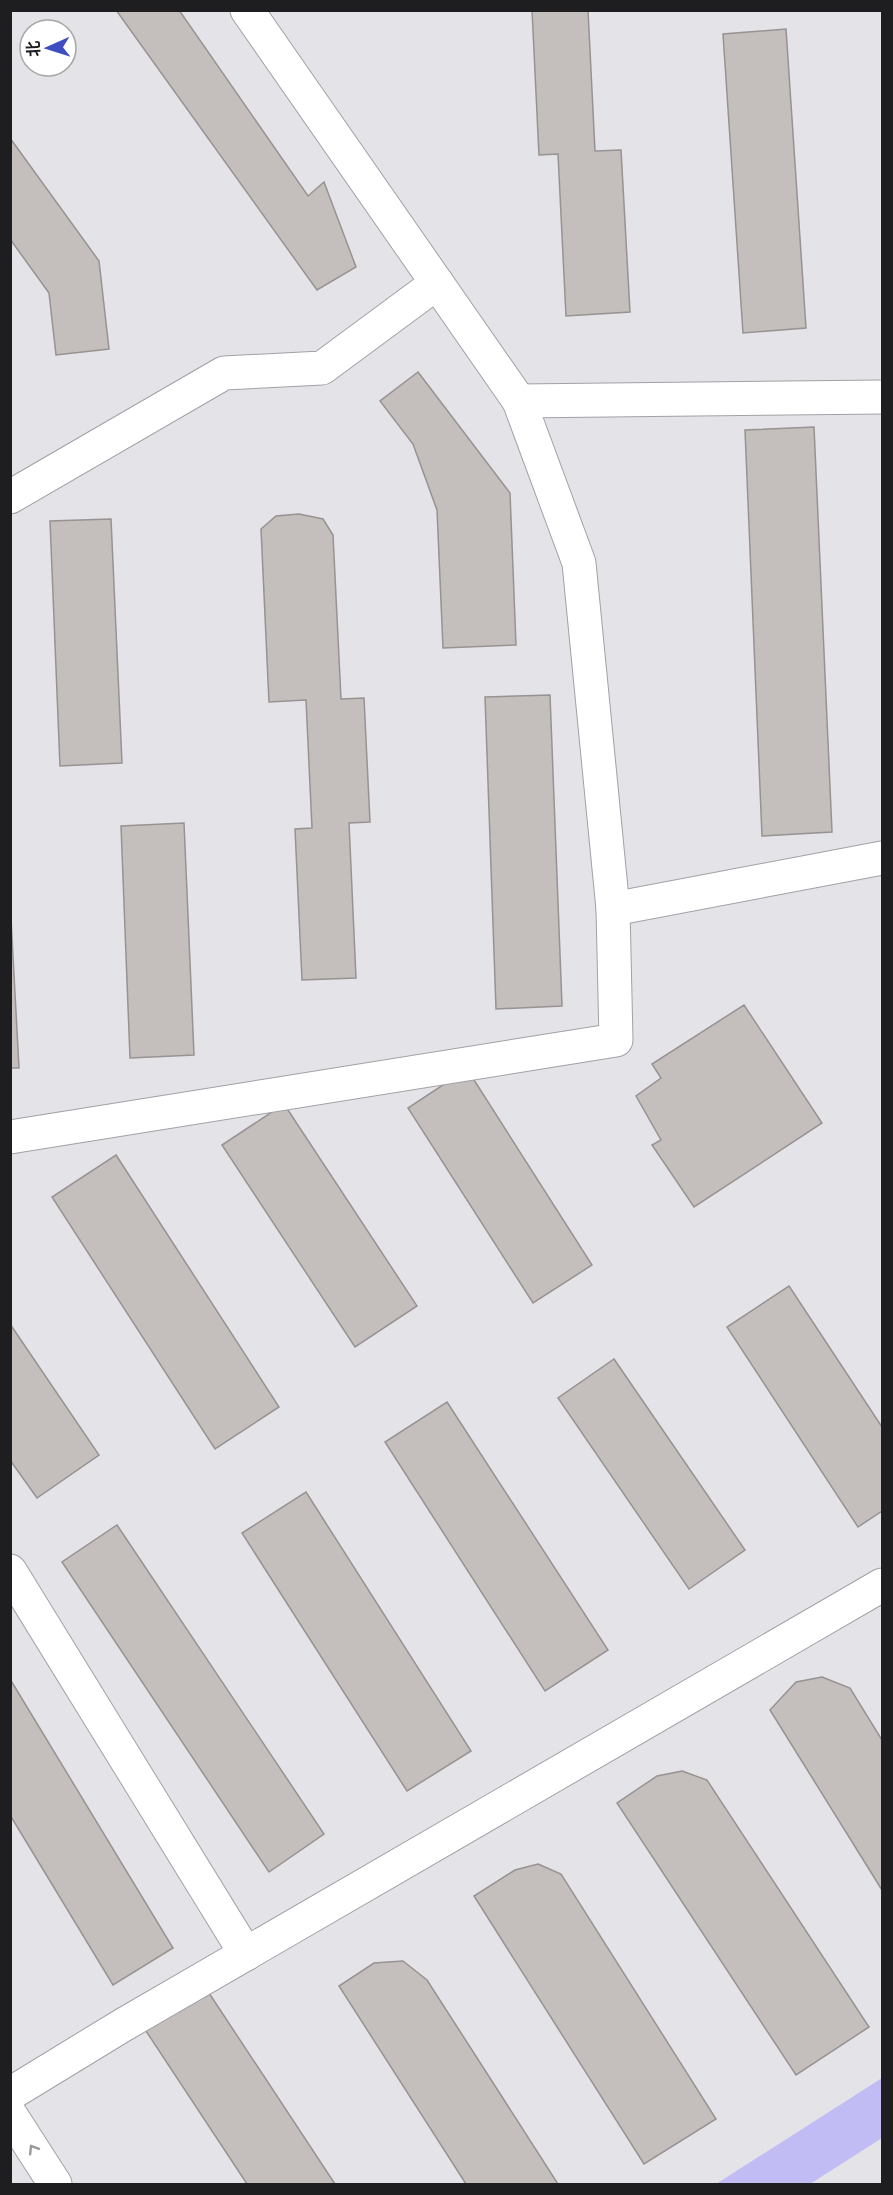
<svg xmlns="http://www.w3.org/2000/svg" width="893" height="2195" viewBox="0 0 893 2195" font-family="'DM Sans','Noto Sans SC',sans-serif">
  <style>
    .green { fill: #c1bdf4 }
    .building { fill: #c4bebd; stroke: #989292; stroke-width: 1.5 }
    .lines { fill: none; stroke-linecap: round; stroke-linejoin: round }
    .minor-casing { stroke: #a1a1a6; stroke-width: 35 }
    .minor { stroke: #fff; stroke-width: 33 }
    .oneway { stroke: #9a9a9b }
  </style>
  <rect width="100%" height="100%" fill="#e3e3e8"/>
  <polygon class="green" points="882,2078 882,2138 810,2184 716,2184"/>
  <g class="building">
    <polygon points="116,10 179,10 308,196 324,182 356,267 317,290"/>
    <polygon points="532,10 588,10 595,151 621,150 630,312 566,316 558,154 539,155"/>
    <polygon points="786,29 806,328 743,333 723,34"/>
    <polygon points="10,138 99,261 109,349 56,355 49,293 10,239"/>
    <polygon points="418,372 510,493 516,645 443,648 437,510 413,444 380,401"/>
    <polygon points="814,427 832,832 762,836 745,430"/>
    <polygon points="299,514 323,519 333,535 341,699 364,698 370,822 349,823 356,978 302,980 295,829 312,828 306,700 269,702 261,529 276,516"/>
    <polygon points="111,519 122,763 60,766 50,521"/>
    <polygon points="550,695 562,1006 496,1009 485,697"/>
    <polygon points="184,823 194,1055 130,1058 121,826"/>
    <polygon points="10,900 19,1068 10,1068"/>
    <polygon points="744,1005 822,1123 694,1207 652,1145 661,1140 636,1096 661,1078 652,1064"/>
    <polygon points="467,1069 592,1265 533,1303 408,1108"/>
    <polygon points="284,1104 417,1306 355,1347 222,1145"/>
    <polygon points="116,1155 279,1407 215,1449 52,1197"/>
    <polygon points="789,1286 882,1427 882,1511 858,1527 727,1327"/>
    <polygon points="10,1324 99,1455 37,1498 10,1460"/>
    <polygon points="614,1359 745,1550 689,1589 558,1398"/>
    <polygon points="447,1402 608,1650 545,1691 385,1442"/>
    <polygon points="306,1492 471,1751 407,1791 242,1533"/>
    <polygon points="117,1525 324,1834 269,1872 62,1562"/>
    <polygon points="822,1677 850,1688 882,1740 882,1890 770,1710 796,1682"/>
    <polygon points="10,1679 173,1948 113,1985 10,1815"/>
    <polygon points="682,1771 707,1780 869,2027 796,2075 617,1803 657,1776"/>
    <polygon points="538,1864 561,1874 716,2119 644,2164 474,1896 515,1870"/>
    <polygon points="403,1961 427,1980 558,2184 466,2184 339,1986 374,1963"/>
    <polygon points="207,1990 335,2184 247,2184 146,2031"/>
  </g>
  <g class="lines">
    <g class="minor-casing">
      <g id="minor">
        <polyline points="247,10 519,401 882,397"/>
        <polyline points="10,497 224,373 322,368 437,283"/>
        <polyline points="613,909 882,858"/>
        <polyline points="10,1137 616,1040 613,909 579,563 519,401"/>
        <polyline points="10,1571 246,1954"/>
        <polyline points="10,2094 123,2025 882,1585"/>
        <polyline points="10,2114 55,2184"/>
      </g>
    </g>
    <use href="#minor" class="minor"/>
  </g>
  <defs><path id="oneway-chevron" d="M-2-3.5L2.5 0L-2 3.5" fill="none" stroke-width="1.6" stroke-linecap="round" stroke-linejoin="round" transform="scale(1.5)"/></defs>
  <use class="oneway" href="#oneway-chevron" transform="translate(33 2149) rotate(-122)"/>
  <rect width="893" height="2195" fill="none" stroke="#1e1e20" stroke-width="24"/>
  <g transform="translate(48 48) rotate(267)"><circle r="28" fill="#ffffff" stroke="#a5a5a6" stroke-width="1.5"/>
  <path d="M0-4.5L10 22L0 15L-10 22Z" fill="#3e4dc0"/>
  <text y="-9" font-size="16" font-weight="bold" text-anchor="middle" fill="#1e1e20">北</text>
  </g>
</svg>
